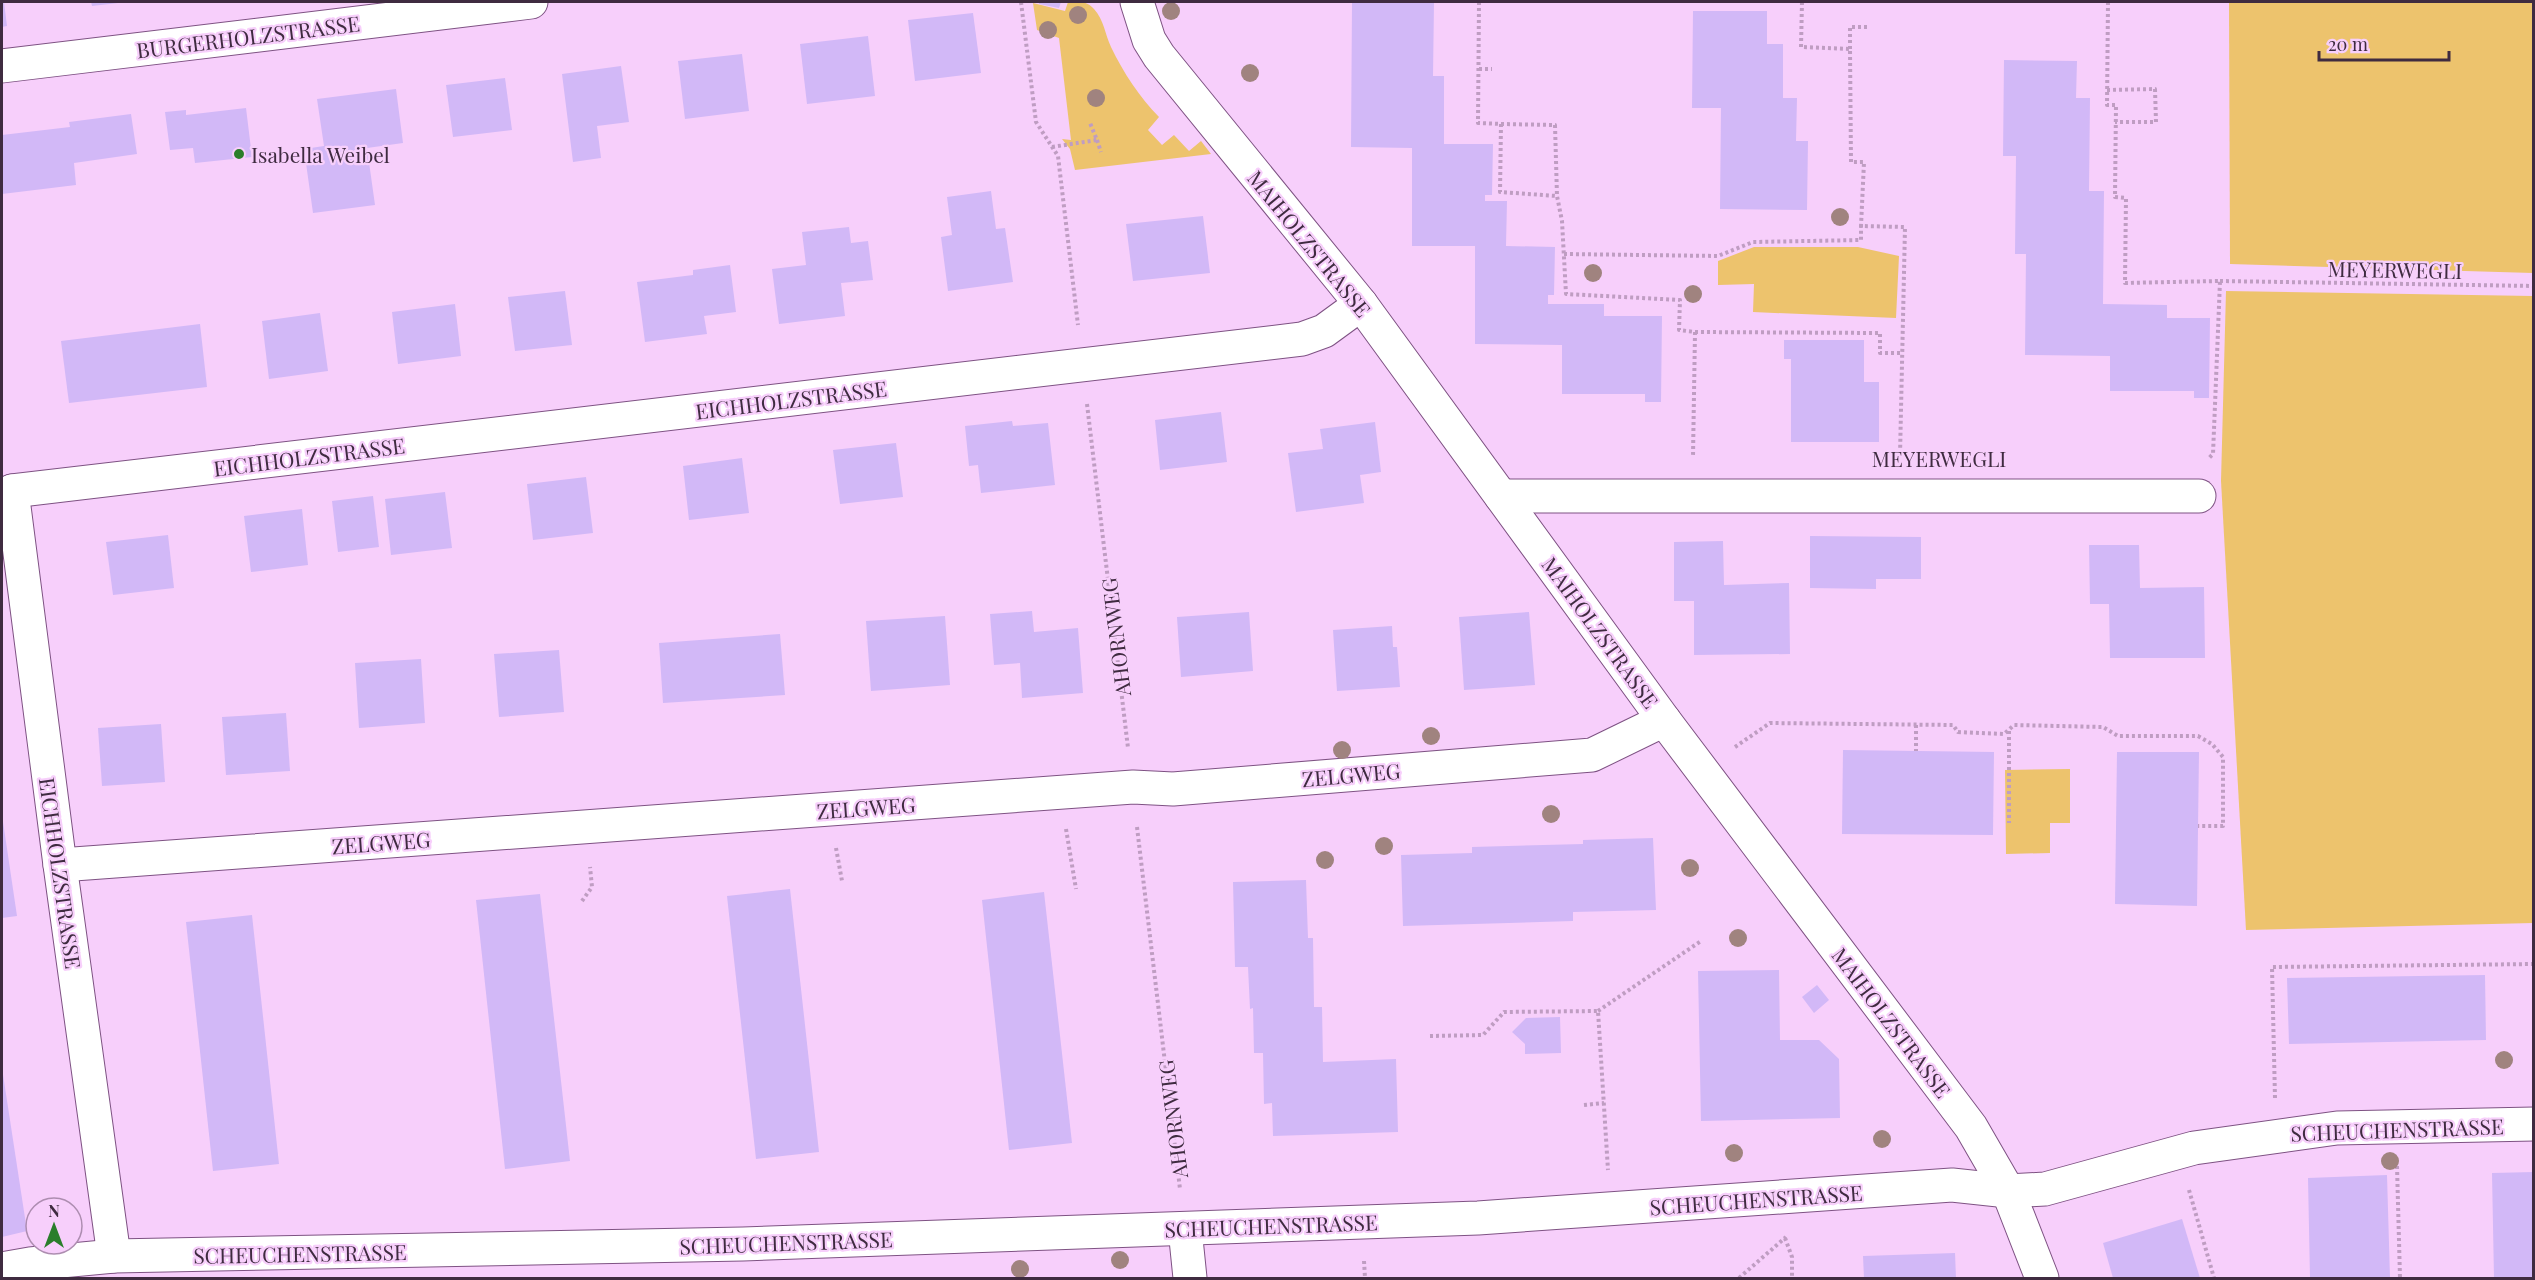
<svg xmlns="http://www.w3.org/2000/svg" width="2535" height="1280" viewBox="0 0 2535 1280" font-family="'Playfair Display',serif">
  <style>
    .green { fill: #edc36d }
    .building { fill: #d2b8f7 }
    .lines { fill: none; stroke-linecap: round; stroke-linejoin: round }
    .minor-casing { stroke: #7e5283; stroke-width: 35 }
    .path { stroke: #bf9dc2; stroke-width: 4; stroke-dasharray: 3 3; stroke-linecap: butt }
    .minor { stroke: #fff; stroke-width: 33 }
    .tree { fill: #a0837f }
    .poi-dot { fill: #2a7e2b; stroke: #f7cffb; stroke-width: 2 }
    .labels { text-anchor: middle; dominant-baseline: central; stroke-width: 4.5; stroke-linejoin: round; paint-order: stroke }
    .street-label { font-size: 21px; fill: #3f2b40; stroke: #f7cffb }
    .poi-label { font-size: 21px; fill: #3f2b40; stroke: #f7cffb; text-anchor: start }
  </style>
  <rect width="100%" height="100%" fill="#f7cffb"/>
  <g class="green">
    <path d="M 1068,2 C 1078,1 1087,1 1094,9 C 1104,20 1105,34 1111,47 C 1123,72 1140,98 1159,117 L 1148,130 L 1162,145 L 1174,135 L 1189,151 L 1201,141 L 1211,154 L 1075,170 L 1070,149 L 1062,139 L 1071,140 L 1059,38 L 1037,30 L 1033,3 L 1065,11 Z"/>
    <polygon points="2229,2 2533,2 2533,273 2230,264"/>
    <polygon points="1754,247 1858,247 1899,256 1896,318 1753,312 1754,284 1718,285 1718,261"/>
    <polygon points="2226,291 2533,296 2533,923 2246,930 2221,481"/>
    <polygon points="2070,769 2070,823 2050,823 2050,853 2006,854 2005,770"/>
  </g>
  <g class="building">
    <polygon points="2,2 4,2 7,26 2,27"/>
    <polygon points="91,2 118,2 118,3 92,6"/>
    <polygon points="1039,2 1061,2 1059,8 1039,4"/>
    <polygon points="1352,2 1434,2 1433,76 1444,76 1444,144 1493,144 1492,195 1485,195 1485,201 1507,201 1506,246 1555,247 1554,295 1548,295 1548,304 1604,304 1604,316 1662,316 1661,402 1645,402 1645,394 1562,394 1562,345 1475,344 1475,246 1412,246 1412,148 1351,147"/>
    <polygon points="1693,11 1767,11 1767,44 1783,44 1783,98 1797,98 1796,141 1808,141 1807,210 1720,209 1721,108 1692,108"/>
    <polygon points="973,13 981,73 915,81 908,20"/>
    <polygon points="868,36 875,96 807,104 800,44"/>
    <polygon points="742,54 749,111 685,119 678,61"/>
    <polygon points="2004,60 2077,61 2076,98 2090,98 2089,191 2104,191 2103,304 2167,305 2167,318 2210,318 2209,398 2194,398 2194,391 2110,391 2110,356 2025,355 2026,254 2015,254 2016,156 2003,156"/>
    <polygon points="621,66 629,122 597,126 601,158 573,162 562,74"/>
    <polygon points="505,78 512,130 453,137 446,85"/>
    <polygon points="396,89 403,143 367,148 375,205 313,213 304,149 324,146 317,99"/>
    <polygon points="246,108 252,157 195,163 193,148 170,150 165,112 186,110 186,115"/>
    <polygon points="131,114 137,154 74,163 76,185 2,194 2,135 70,127 69,122"/>
    <polygon points="991,191 996,229 1005,228 1013,282 948,291 941,237 952,235 947,197"/>
    <polygon points="1203,216 1210,273 1133,281 1126,224"/>
    <polygon points="849,227 851,243 868,241 873,280 841,283 845,316 779,324 772,269 806,265 802,232"/>
    <polygon points="730,265 736,312 704,316 707,334 645,342 637,282 693,275 693,270"/>
    <polygon points="565,291 572,345 515,351 508,297"/>
    <polygon points="455,304 461,356 398,364 392,312"/>
    <polygon points="320,313 328,371 269,379 262,321"/>
    <polygon points="200,324 207,387 69,403 61,341"/>
    <polygon points="1784,340 1864,340 1864,382 1879,382 1879,442 1791,442 1791,359 1784,359"/>
    <polygon points="1221,412 1227,462 1160,470 1155,420"/>
    <polygon points="1012,421 1013,426 1048,423 1055,485 981,493 978,465 969,466 965,426"/>
    <polygon points="1375,422 1381,472 1360,475 1364,503 1296,512 1288,453 1323,449 1320,429"/>
    <polygon points="896,443 903,497 840,504 833,450"/>
    <polygon points="742,458 749,513 689,520 683,466"/>
    <polygon points="586,477 593,533 533,540 527,484"/>
    <polygon points="445,492 452,548 391,555 385,499"/>
    <polygon points="373,496 379,547 338,552 332,501"/>
    <polygon points="302,509 308,565 251,572 244,516"/>
    <polygon points="168,535 174,588 113,595 106,542"/>
    <polygon points="1810,536 1921,537 1921,579 1876,579 1876,589 1810,588"/>
    <polygon points="1723,541 1724,585 1789,583 1790,654 1694,655 1694,601 1674,601 1674,542"/>
    <polygon points="2089,545 2139,545 2140,588 2204,587 2205,658 2110,658 2109,604 2090,604"/>
    <polygon points="1032,611 1034,632 1078,628 1083,693 1022,698 1020,663 994,665 990,614"/>
    <polygon points="1249,612 1253,671 1181,677 1177,617"/>
    <polygon points="1529,612 1535,685 1464,690 1459,617"/>
    <polygon points="945,616 950,685 871,691 866,621"/>
    <polygon points="1392,626 1393,647 1397,647 1400,687 1337,691 1333,630"/>
    <polygon points="780,634 785,695 663,703 659,643"/>
    <polygon points="559,650 564,712 499,717 494,654"/>
    <polygon points="421,659 425,723 359,728 355,663"/>
    <polygon points="286,713 290,771 226,775 222,717"/>
    <polygon points="161,724 165,782 102,786 98,728"/>
    <polygon points="1843,750 1994,752 1993,835 1842,834"/>
    <polygon points="2117,752 2199,752 2197,906 2115,904"/>
    <polygon points="2,815 17,916 2,918"/>
    <polygon points="1653,838 1656,910 1573,912 1573,921 1403,926 1401,855 1472,853 1472,847 1583,844 1583,840"/>
    <polygon points="1306,880 1308,938 1313,938 1314,1007 1322,1007 1323,1062 1396,1059 1398,1132 1273,1136 1272,1103 1264,1104 1263,1053 1254,1053 1253,1008 1250,1009 1248,967 1235,967 1233,882"/>
    <polygon points="790,889 819,1152 756,1159 727,896"/>
    <polygon points="1044,892 1072,1143 1009,1150 982,900"/>
    <polygon points="540,894 570,1161 505,1169 476,900"/>
    <polygon points="252,915 279,1164 213,1171 186,922"/>
    <polygon points="1779,970 1780,1040 1819,1040 1839,1059 1840,1118 1701,1121 1698,971"/>
    <polygon points="2485,975 2486,1040 2289,1044 2287,978"/>
    <polygon points="1817,985 1829,1000 1814,1013 1802,997"/>
    <polygon points="1560,1017 1561,1053 1525,1054 1525,1044 1512,1032 1526,1018"/>
    <polygon points="2,1068 27,1231 2,1237"/>
    <polygon points="2534,1172 2534,1278 2494,1278 2492,1173"/>
    <polygon points="2387,1175 2390,1278 2310,1278 2308,1178"/>
    <polygon points="2182,1219 2200,1278 2113,1278 2103,1243"/>
    <polygon points="1955,1253 1956,1278 1864,1278 1863,1256"/>
  </g>
  <g class="lines">
    <g class="minor-casing">
      <g id="minor">
        <polyline points="1137,2 1149,40 1159,56 1361,304 1664,720 1971,1127 2008,1191 2042,1278"/>
        <polyline points="2,66 531,2"/>
        <polyline points="12,491 1302,339 1324,331 1361,304"/>
        <polyline points="12,491 60,865 114,1256"/>
        <polyline points="1501,496 2199,496"/>
        <polyline points="60,865 1133,787 1173,789 1592,755 1664,720"/>
        <polyline points="1185,1229 1190,1278"/>
        <polyline points="2,1269 30,1264 114,1256 743,1244 1478,1218 1952,1185 2008,1191 2045,1189 2194,1148 2337,1128 2534,1124"/>
      </g>
    </g>
    <g class="path">
      <polyline points="1021,2 1036,122 1058,156 1078,325"/>
      <polyline points="1479,2 1478,123 1501,124 1500,192 1557,196 1562,221 1566,294 1680,300 1679,330 1695,332 1693,456"/>
      <polyline points="1802,2 1801,47 1850,49 1851,162 1864,162 1861,226 1905,227 1900,456"/>
      <polyline points="2108,2 2107,105 2116,105 2115,197 2126,198 2125,283 2220,281 2213,454 2209,458"/>
      <polyline points="1850,49 1850,27 1868,27"/>
      <polyline points="1479,69 1492,69"/>
      <polyline points="2107,90 2155,89 2156,122 2115,122"/>
      <polyline points="1501,124 1555,125 1557,196"/>
      <polyline points="1097,140 1101,152"/>
      <polyline points="1052,147 1097,140 1090,123"/>
      <polyline points="1564,254 1718,256 1753,242 1861,240 1861,226"/>
      <polyline points="2220,281 2534,286"/>
      <polyline points="1695,332 1880,333 1880,353 1902,353"/>
      <polyline points="1087,404 1128,748"/>
      <polyline points="1916,725 1916,751"/>
      <polyline points="2009,731 2009,823"/>
      <polyline points="1735,747 1770,723 1953,725 1958,732 2004,734 2014,725 2103,727 2118,736 2198,736 2212,744 2223,757 2223,826 2198,826"/>
      <polyline points="1137,827 1180,1189"/>
      <polyline points="1066,829 1076,889"/>
      <polyline points="836,848 842,881"/>
      <polyline points="582,901 592,887 590,867"/>
      <polyline points="1598,1011 1701,941"/>
      <polyline points="1430,1036 1483,1035 1504,1012 1598,1011 1608,1170"/>
      <polyline points="2275,1098 2272,967 2534,964"/>
      <polyline points="1584,1105 1604,1103"/>
      <polyline points="2397,1166 2400,1278"/>
      <polyline points="2189,1190 2214,1278"/>
      <polyline points="1785,1238 1792,1257 1792,1278"/>
      <polyline points="1364,1261 1365,1278"/>
      <polyline points="1739,1278 1786,1237"/>
    </g>
    <use href="#minor" class="minor"/>
  </g>
  <g class="tree">
    <circle cx="1171" cy="11" r="9"/>
    <circle cx="1078" cy="15" r="9"/>
    <circle cx="1048" cy="30" r="9"/>
    <circle cx="1250" cy="73" r="9"/>
    <circle cx="1096" cy="98" r="9"/>
    <circle cx="1840" cy="217" r="9"/>
    <circle cx="1593" cy="273" r="9"/>
    <circle cx="1693" cy="294" r="9"/>
    <circle cx="1431" cy="736" r="9"/>
    <circle cx="1342" cy="750" r="9"/>
    <circle cx="1551" cy="814" r="9"/>
    <circle cx="1384" cy="846" r="9"/>
    <circle cx="1325" cy="860" r="9"/>
    <circle cx="1690" cy="868" r="9"/>
    <circle cx="1738" cy="938" r="9"/>
    <circle cx="2504" cy="1060" r="9"/>
    <circle cx="1882" cy="1139" r="9"/>
    <circle cx="1734" cy="1153" r="9"/>
    <circle cx="2390" cy="1161" r="9"/>
    <circle cx="1120" cy="1260" r="9"/>
    <circle cx="1020" cy="1269" r="9"/>
  </g>
  <circle class="poi-dot" cx="239" cy="154" r="6"/>
  <g class="labels">
    <g class="street-label">
      <text transform="translate(248 36) rotate(-7)">BURGERHOLZSTRASSE</text>
      <text transform="translate(1310 243) rotate(51)">MAIHOLZSTRASSE</text>
      <text transform="translate(2395 269) rotate(1)">MEYERWEGLI</text>
      <text transform="translate(791 399) rotate(-7)">EICHHOLZSTRASSE</text>
      <text transform="translate(309 456) rotate(-7)">EICHHOLZSTRASSE</text>
      <text x="1939" y="458">MEYERWEGLI</text>
      <text transform="translate(1601 632) rotate(54)">MAIHOLZSTRASSE</text>
      <text transform="translate(1115 637) rotate(-97)">AHORNWEG</text>
      <text transform="translate(1351 774) rotate(-5)">ZELGWEG</text>
      <text transform="translate(866 807) rotate(-4)">ZELGWEG</text>
      <text transform="translate(381 842) rotate(-4)">ZELGWEG</text>
      <text transform="translate(61 873) rotate(82)">EICHHOLZSTRASSE</text>
      <text transform="translate(1892 1022) rotate(53)">MAIHOLZSTRASSE</text>
      <text transform="translate(1172 1119) rotate(-97)">AHORNWEG</text>
      <text transform="translate(2397 1129) rotate(-2)">SCHEUCHENSTRASSE</text>
      <text transform="translate(1756 1199) rotate(-4)">SCHEUCHENSTRASSE</text>
      <text transform="translate(1271 1225) rotate(-2)">SCHEUCHENSTRASSE</text>
      <text transform="translate(786 1242) rotate(-2)">SCHEUCHENSTRASSE</text>
      <text transform="translate(300 1253) rotate(-1)">SCHEUCHENSTRASSE</text>
    </g>
    <g class="poi-label">
      <text x="251" y="154">Isabella Weibel</text>
    </g>
  </g>
  <rect width="2535" height="1280" fill="none" stroke="#3f2b40" stroke-width="6"/>
  <g transform="translate(54 1226)"><circle r="28" fill="#f7cffb" stroke="#ad8db0" stroke-width="1.5"/>
  <path d="M0-4.5L10 22L0 15L-10 22Z" fill="#2a7e2b"/>
  <text y="-9" font-size="16" font-weight="bold" text-anchor="middle" fill="#3f2b40">N</text>
  </g>
  <path d="M2319 51v9h130v-9" fill="none" stroke="#3f2b40" stroke-width="3"/>
  <text x="2328" y="51" font-size="18" fill="#3f2b40" stroke="#f7cffb" stroke-width="4.5" paint-order="stroke">20 m</text>
</svg>
